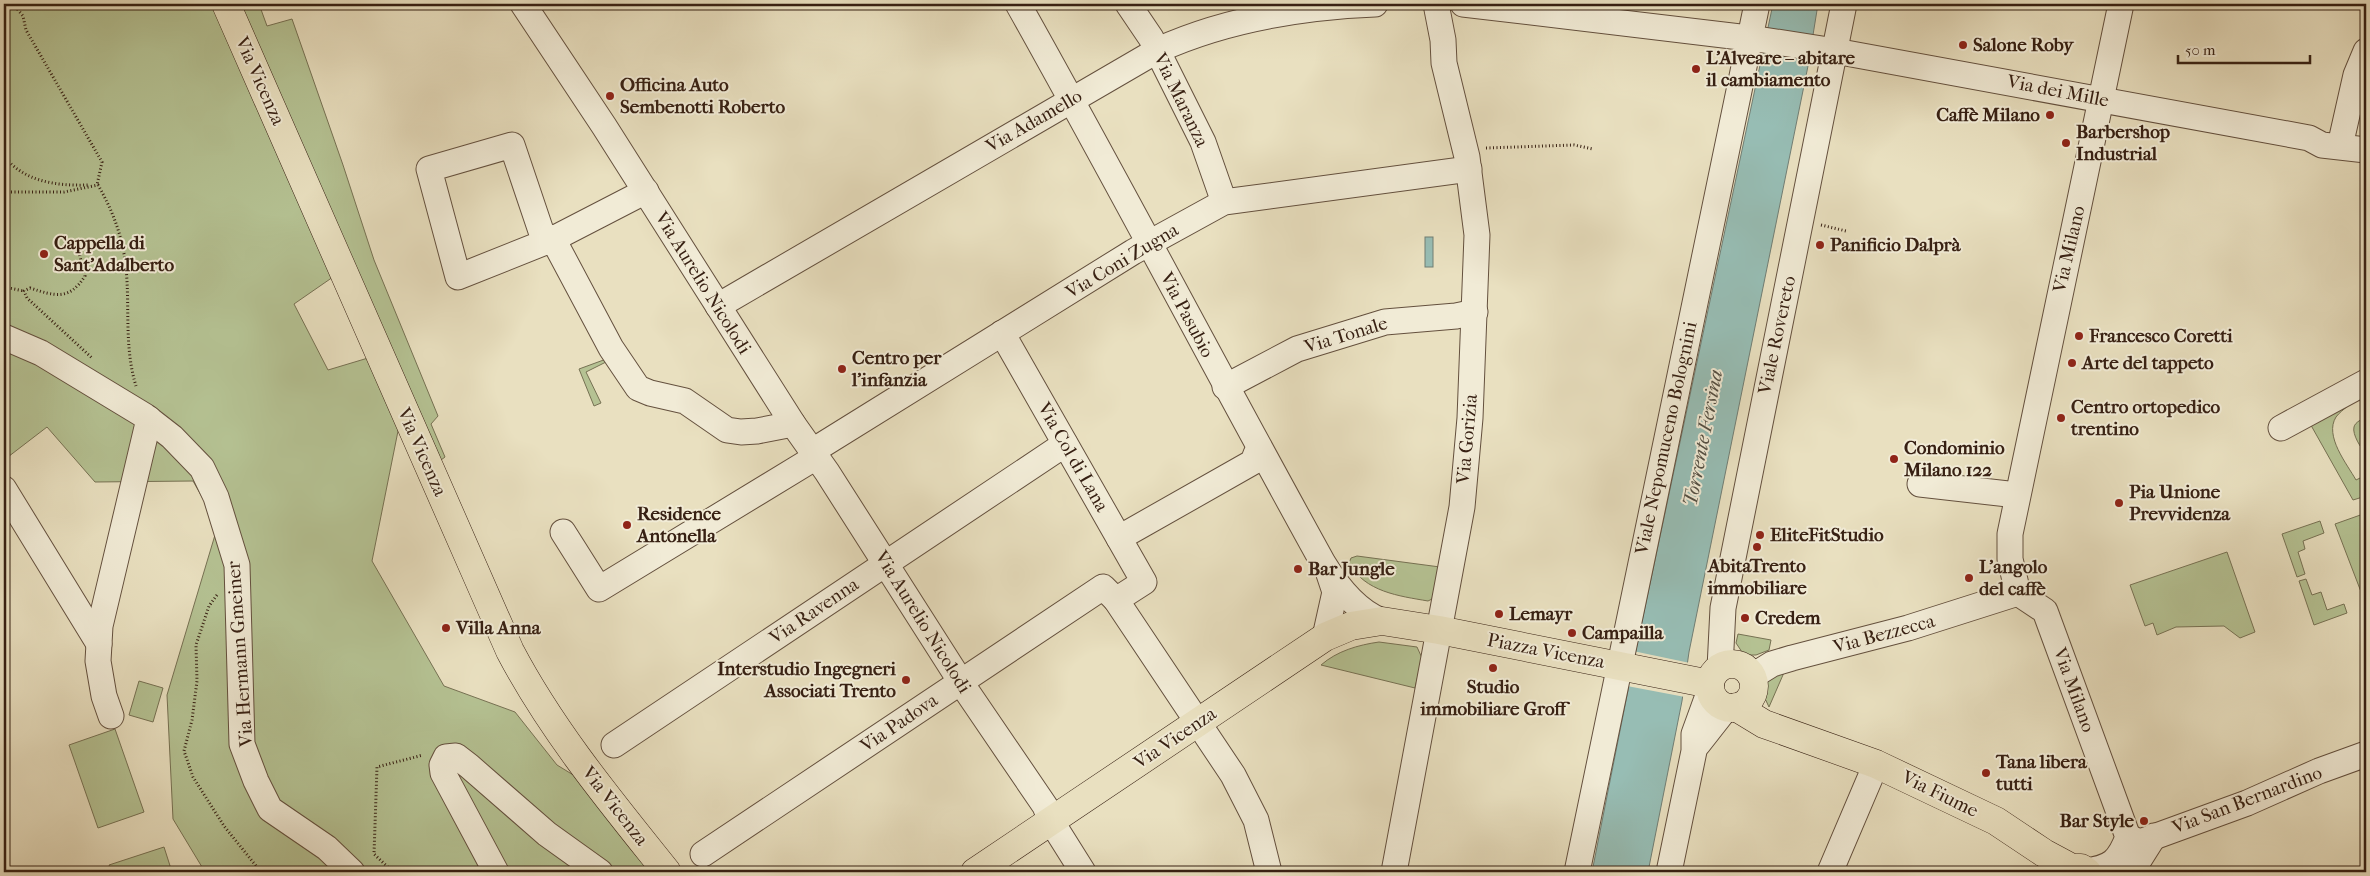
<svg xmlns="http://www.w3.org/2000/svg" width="2370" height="876" viewBox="0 0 2370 876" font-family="'IM FELL French Canon',serif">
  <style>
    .green { fill: #b5c293; stroke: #767153 }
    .water { fill: #97bdb4; stroke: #717e74 }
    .pier { fill: #e9e0c0 }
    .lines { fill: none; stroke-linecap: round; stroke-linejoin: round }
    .minor-casing { stroke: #64503e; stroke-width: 27 }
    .major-casing { stroke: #372013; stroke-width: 29 }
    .path { stroke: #372013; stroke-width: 3; stroke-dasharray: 1 2.5; stroke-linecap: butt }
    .minor { stroke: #f1ebd6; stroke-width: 25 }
    .major { stroke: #e9e0c0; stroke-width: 28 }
    .poi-dot { fill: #8f2418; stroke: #f1ebd6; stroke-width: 2 }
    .labels { text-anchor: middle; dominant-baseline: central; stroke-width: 4; stroke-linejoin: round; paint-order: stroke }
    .poi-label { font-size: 19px; font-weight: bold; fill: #372013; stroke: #f1ebd6; text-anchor: start }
    .street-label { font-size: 19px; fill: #372013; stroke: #f1ebd6 }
    .water-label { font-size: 20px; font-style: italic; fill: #544f43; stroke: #f1ebd6 }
  </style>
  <rect width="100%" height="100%" fill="#e9e0c0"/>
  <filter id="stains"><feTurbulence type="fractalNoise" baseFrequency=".004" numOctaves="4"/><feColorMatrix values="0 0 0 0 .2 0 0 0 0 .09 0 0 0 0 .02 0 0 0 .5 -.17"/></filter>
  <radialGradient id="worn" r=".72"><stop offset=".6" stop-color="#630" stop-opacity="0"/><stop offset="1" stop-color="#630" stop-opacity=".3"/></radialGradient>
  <g class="green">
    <polygon points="4,4 212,4 333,277 294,304 328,370 368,358 399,426 372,561 444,686 515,712 557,765 588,784 658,872 205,872 173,819 167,695 218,525 193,481 95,482 47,427 4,460"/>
    <polygon points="240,4 259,4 267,26 292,19 343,165 374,260 438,416 431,424 445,457 441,460"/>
    <polygon points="609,358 610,360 586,372 601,403 594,406 579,369"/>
    <path d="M 2348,406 C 2344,409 2339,413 2336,417 C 2324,436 2347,464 2356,480 L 2366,475 L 2366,496 L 2353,500 L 2308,420 Z"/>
    <path d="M 2366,416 L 2366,453 C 2361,449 2352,434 2354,427 C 2355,422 2363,419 2366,416 Z"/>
    <polygon points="2366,513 2366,595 2363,597 2335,524"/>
    <polygon points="2320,521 2324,533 2303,541 2305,549 2298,552 2305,574 2297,577 2282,534"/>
    <polygon points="2227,552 2255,632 2240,638 2224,626 2176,627 2157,635 2153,623 2145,626 2130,585"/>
    <path d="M 1357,556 L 1440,567 L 1432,599 L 1428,601 C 1399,596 1365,592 1349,563 L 1351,558 Z"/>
    <polygon points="2306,579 2312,595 2321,592 2327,610 2344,604 2347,613 2314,625 2299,581"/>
    <polygon points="1738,634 1771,640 1769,650 1756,655 1744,655 1736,643"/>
    <path d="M 1379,642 L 1417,647 L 1422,658 L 1415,688 L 1321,665 C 1337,651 1358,645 1379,642 Z"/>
    <polygon points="1786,668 1769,707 1761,690 1763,682"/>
    <polygon points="139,681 163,688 153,722 129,715"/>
    <polygon points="115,729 144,812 98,828 69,745"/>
    <polygon points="164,847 172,872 112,872 109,865"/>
  </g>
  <g class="water">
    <polygon points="1773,4 1818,4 1808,66 1689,652 1682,701 1648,872 1592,872 1637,645"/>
    <rect x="1425" y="237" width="8" height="30"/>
  </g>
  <polygon class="pier" points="1633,651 1690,663 1685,697 1627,686"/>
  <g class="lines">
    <g class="minor-casing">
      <g id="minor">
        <polyline points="523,4 604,126 793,424 827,472 968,693 1045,806 1051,821 1083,872"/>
        <path d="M 1018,4 C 1122,189 1220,377 1323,563 C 1337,586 1356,611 1382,621"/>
        <polyline points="1128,4 1151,38 1203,142 1224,202"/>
        <polyline points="1463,4 1757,39 1835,51 2309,138 2322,145 2366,150"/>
        <polyline points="2340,146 2356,75 2366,51"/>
        <polyline points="646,191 553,239 542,234 512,145 429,169 458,277 553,239 611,348 638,388 650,393 685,401 727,430 741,432 757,431 793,424"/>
        <path d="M 718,306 L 1158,50 C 1224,20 1303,7 1375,4"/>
        <polyline points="4,337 41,353 145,416 172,437 202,468 216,497 237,565 242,744 256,781 270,809 327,848 352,872"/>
        <polyline points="1225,387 1297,349 1385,322 1456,316 1475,312"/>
        <polyline points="2281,428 2366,382"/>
        <polyline points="811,452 1133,252 1224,202 1469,169"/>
        <polyline points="1920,484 2017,495"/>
        <polyline points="4,489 99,644"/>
        <polyline points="563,532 599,589 816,457"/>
        <polyline points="1119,538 1253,462 1256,454 1261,452"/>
        <polyline points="1116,600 1233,775 1256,820 1269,872"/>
        <polyline points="1325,637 1335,592 1329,574"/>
        <polyline points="1720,668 1723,608 1844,4"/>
        <polyline points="1751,677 1772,664 1792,658 1908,628 2018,593"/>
        <polyline points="111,716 104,696 98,661 100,626 149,419"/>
        <polyline points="1698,744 1727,707"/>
        <polyline points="614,745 1065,444"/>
        <polyline points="2128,837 2140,842 2247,803 2319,771 2366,754"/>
        <polyline points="703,854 1103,587 1116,600 1144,582 1002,333"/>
        <path d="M 2085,871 C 2111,868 2119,861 2128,837 L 2045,611 L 2018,593 L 2010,559 L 2010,534 L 2121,4"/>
        <polyline points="496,872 443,773 442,765 446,757 456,756 469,766 547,834 600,872"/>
        <polyline points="1394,872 1462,507 1470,418 1477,235 1467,157 1444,63 1443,40 1436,4"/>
        <polyline points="1577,872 1757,4"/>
        <polyline points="1669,872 1694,751 1694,734 1710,690"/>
        <polyline points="1830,872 1876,764"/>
        <polyline points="2135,872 2137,863 2154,836"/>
      </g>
    </g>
    <g class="major-casing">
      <g id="major">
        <path d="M 226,4 L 510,651 C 552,731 611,802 667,872"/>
        <circle cx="1732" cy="686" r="22"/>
        <polyline points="1736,707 1764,724 1876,764 1996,821 2044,853 2072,868 2081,868 2087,872"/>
        <polyline points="975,872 1325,637 1351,626 1382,621 1439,630 1710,684"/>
      </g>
    </g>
    <g class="path">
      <polyline points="13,4 23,16 26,30 102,162 97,185"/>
      <polyline points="1486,148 1574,145 1593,149"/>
      <path d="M 4,156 C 24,182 57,186 88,185"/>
      <path d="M 4,192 L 64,192 L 98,185 C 113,211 123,238 126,268 C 130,308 124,347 136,386"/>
      <polyline points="1821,225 1846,231"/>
      <path d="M 70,241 L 78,249 L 85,276 C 69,301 55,296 30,288 L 24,291 L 27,298 L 92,358"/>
      <polyline points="4,287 24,291"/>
      <polyline points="217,595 209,606 196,645 197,681 192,720 184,751 193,777 224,826 261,872"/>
      <polyline points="393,872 374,854 377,767 423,755"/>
    </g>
    <use href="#minor" class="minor"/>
    <use href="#major" class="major"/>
  </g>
  <g class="poi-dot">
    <circle cx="1963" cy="45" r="5"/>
    <circle cx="1696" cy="69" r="5"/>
    <circle cx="610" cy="96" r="5"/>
    <circle cx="2050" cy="115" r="5"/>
    <circle cx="2066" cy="143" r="5"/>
    <circle cx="1820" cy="245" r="5"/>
    <circle cx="44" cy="254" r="5"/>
    <circle cx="2079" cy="336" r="5"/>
    <circle cx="2072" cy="363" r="5"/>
    <circle cx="842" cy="369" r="5"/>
    <circle cx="2061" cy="418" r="5"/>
    <circle cx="1894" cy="459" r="5"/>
    <circle cx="2119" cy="503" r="5"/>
    <circle cx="627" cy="525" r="5"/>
    <circle cx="1760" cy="535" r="5"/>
    <circle cx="1757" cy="547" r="5"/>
    <circle cx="1298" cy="569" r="5"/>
    <circle cx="1969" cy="578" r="5"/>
    <circle cx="1499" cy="614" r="5"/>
    <circle cx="1745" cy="618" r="5"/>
    <circle cx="446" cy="628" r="5"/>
    <circle cx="1572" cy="633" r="5"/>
    <circle cx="1493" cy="668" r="5"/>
    <circle cx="906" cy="680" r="5"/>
    <circle cx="1986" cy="773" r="5"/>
    <circle cx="2144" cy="821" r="5"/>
  </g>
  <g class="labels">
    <g class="poi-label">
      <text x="1973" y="45">Salone Roby</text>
      <text x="1706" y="58">L’Alveare – abitare<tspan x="1706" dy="22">il cambiamento</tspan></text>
      <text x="620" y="85">Officina Auto<tspan x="620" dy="22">Sembenotti Roberto</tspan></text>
      <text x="2040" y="115" text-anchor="end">Caffè Milano</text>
      <text x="2076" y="132">Barbershop<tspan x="2076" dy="22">Industrial</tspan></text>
      <text x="54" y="243">Cappella di<tspan x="54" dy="22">Sant'Adalberto</tspan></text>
      <text x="1830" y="245">Panificio Dalprà</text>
      <text x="2089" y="336">Francesco Coretti</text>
      <text x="852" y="358">Centro per<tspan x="852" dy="22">l'infanzia</tspan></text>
      <text x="2082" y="363">Arte del tappeto</text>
      <text x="2071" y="407">Centro ortopedico<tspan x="2071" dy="22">trentino</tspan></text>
      <text x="1904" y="448">Condominio<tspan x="1904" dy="22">Milano 122</tspan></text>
      <text x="2129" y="492">Pia Unione<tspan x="2129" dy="22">Prevvidenza</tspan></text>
      <text x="637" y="514">Residence<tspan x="637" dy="22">Antonella</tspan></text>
      <text x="1770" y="535">EliteFitStudio</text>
      <text x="1757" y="566" text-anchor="middle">AbitaTrento<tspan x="1757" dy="22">immobiliare</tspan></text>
      <text x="1979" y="567">L'angolo<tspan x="1979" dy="22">del caffè</tspan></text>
      <text x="1308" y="569">Bar Jungle</text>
      <text x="1509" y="614">Lemayr</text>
      <text x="1755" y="618">Credem</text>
      <text x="456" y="628">Villa Anna</text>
      <text x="1582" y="633">Campailla</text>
      <text x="896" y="669" text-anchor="end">Interstudio Ingegneri<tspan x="896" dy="22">Associati Trento</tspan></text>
      <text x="1493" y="687" text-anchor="middle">Studio<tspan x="1493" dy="22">immobiliare Groff</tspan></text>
      <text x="1996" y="762">Tana libera<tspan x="1996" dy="22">tutti</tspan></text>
      <text x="2134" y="821" text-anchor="end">Bar Style</text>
    </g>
    <g class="street-label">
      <text transform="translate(260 81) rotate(66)">Via Vicenza</text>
      <text transform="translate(2058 91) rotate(11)">Via dei Mille</text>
      <text transform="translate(1181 100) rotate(64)">Via Maranza</text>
      <text transform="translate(1034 121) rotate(-30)">Via Adamello</text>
      <text transform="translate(2069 249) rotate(-77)">Via Milano</text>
      <text transform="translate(1122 261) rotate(-31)">Via Coni Zugna</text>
      <text transform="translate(703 283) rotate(58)">Via Aurelio Nicolodi</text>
      <text transform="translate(1187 315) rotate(62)">Via Pasubio</text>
      <text transform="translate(1346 335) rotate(-17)">Via Tonale</text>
      <text transform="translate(1777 335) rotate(-78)">Viale Rovereto</text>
      <text transform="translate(1666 438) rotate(-78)">Viale Nepomuceno Bolognini</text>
      <text transform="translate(1467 439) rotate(-85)">Via Gorizia</text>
      <text transform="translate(422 452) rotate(66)">Via Vicenza</text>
      <text transform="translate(1073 457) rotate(60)">Via Col di Lana</text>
      <text transform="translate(814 611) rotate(-34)">Via Ravenna</text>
      <text transform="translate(923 622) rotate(58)">Via Aurelio Nicolodi</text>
      <text transform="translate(1884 634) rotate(-15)">Via Bezzecca</text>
      <text transform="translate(1546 651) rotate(11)">Piazza Vicenza</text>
      <text transform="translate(240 654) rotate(-94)">Via Hermann Gmeiner</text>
      <text transform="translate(2074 690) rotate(70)">Via Milano</text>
      <text transform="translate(899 723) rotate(-34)">Via Padova</text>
      <text transform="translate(1175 738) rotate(-34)">Via Vicenza</text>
      <text transform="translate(1940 794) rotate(26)">Via Fiume</text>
      <text transform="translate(2247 800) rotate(-21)">Via San Bernardino</text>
      <text transform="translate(615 806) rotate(52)">Via Vicenza</text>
    </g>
    <g class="water-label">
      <text transform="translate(1703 438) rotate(-79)">Torrente Fersina</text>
    </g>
  </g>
  <rect width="2370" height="876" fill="none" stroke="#e9e0c0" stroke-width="20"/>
  <rect x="5" y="5" width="2360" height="866" fill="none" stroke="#372013" stroke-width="2.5"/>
  <rect x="10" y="10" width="2350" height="856" fill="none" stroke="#372013"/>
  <path d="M2178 55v8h132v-8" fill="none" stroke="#372013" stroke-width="2.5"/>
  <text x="2185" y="55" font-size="15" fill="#372013" stroke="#f1ebd6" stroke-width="4" paint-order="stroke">50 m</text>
  <rect width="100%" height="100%" filter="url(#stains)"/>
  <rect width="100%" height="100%" fill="url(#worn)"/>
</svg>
